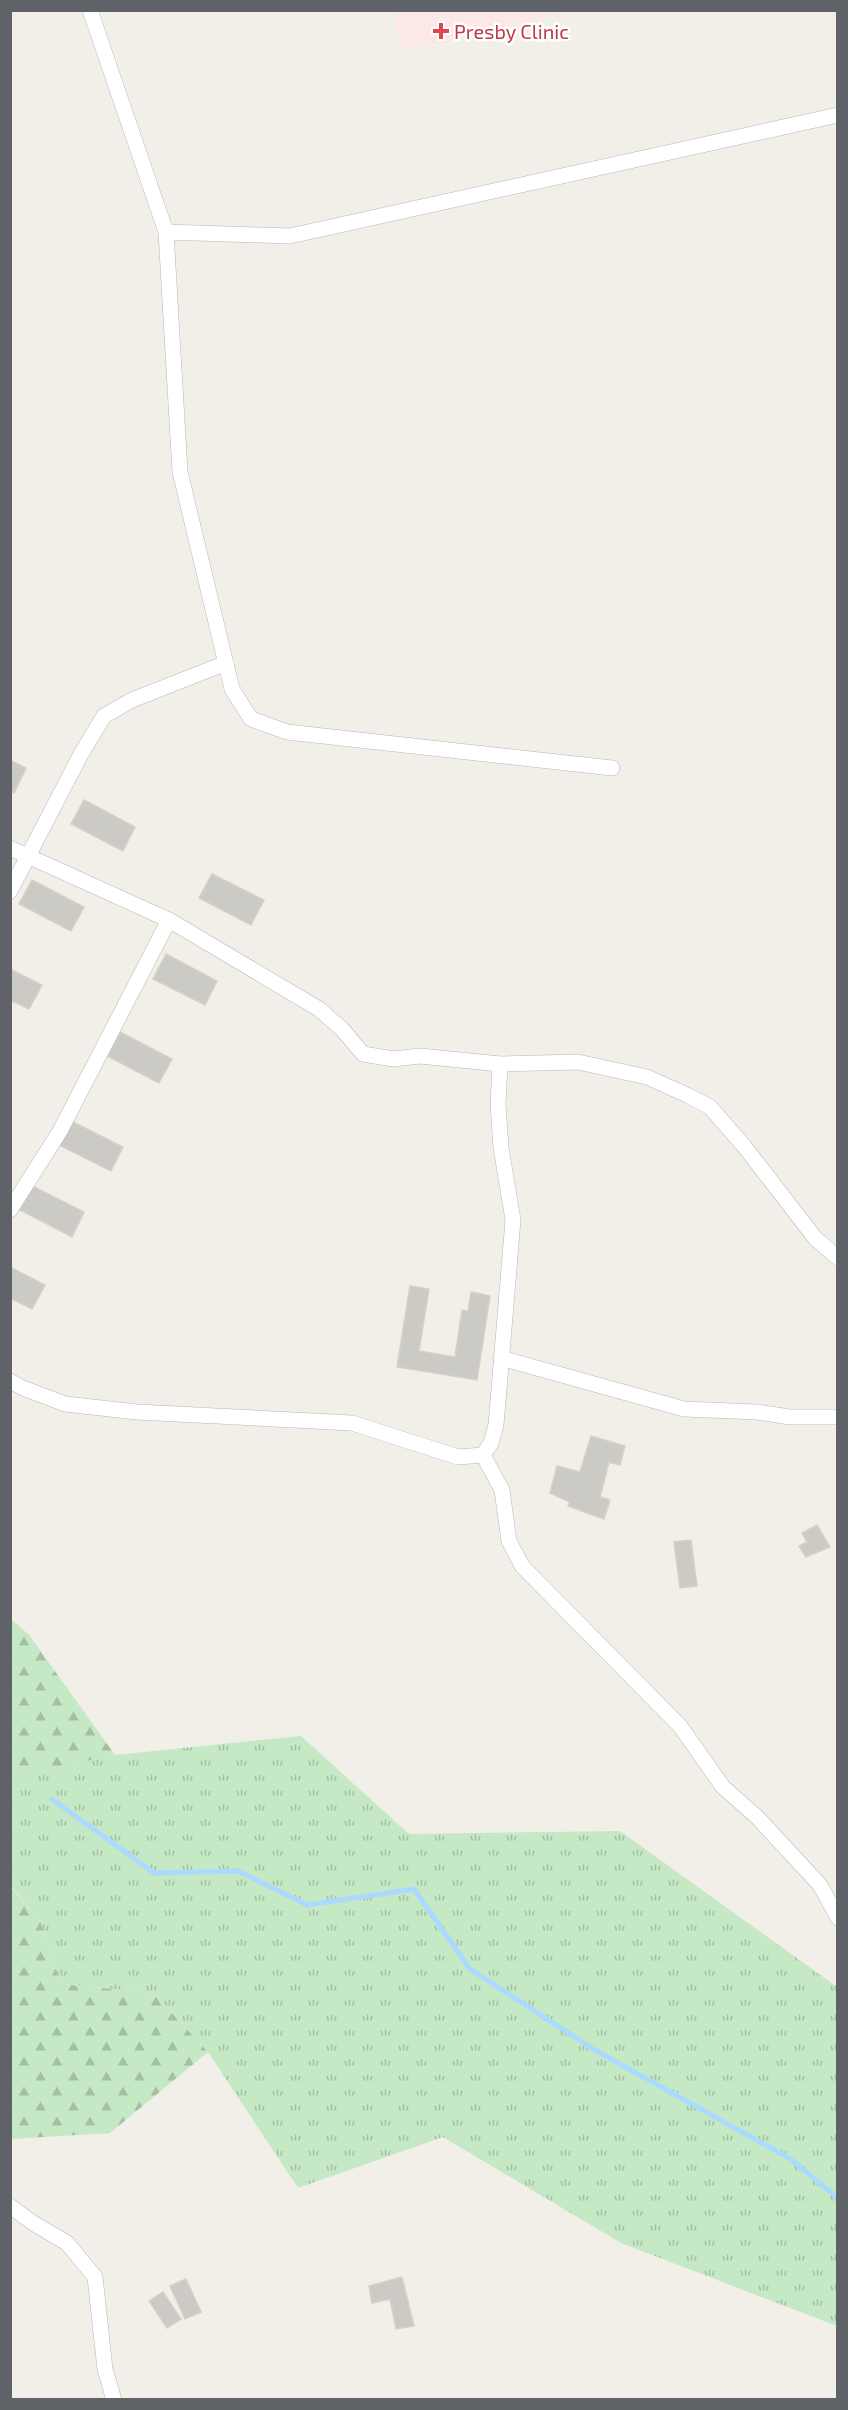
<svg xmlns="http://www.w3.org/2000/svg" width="848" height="2410" viewBox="0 0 848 2410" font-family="'Exo 2',sans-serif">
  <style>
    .medical { fill: #fce8e6 }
    .grass { fill: url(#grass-tufts) }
    .forest { fill: url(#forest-firs) }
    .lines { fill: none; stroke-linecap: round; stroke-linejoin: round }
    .stream { stroke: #aadaff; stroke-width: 5 }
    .building { fill: #cccac5; stroke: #d6d1c6; stroke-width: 1.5 }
    .street-casing { stroke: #b5b8bc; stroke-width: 16 }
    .street { stroke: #fff; stroke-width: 15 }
    .health-dot { fill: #e0444e; stroke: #fff; stroke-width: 2 }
    .labels { text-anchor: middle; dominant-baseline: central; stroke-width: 5; stroke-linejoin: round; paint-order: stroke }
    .health-label { font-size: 20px; fill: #be3a42; stroke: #fff; text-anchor: start }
  </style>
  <defs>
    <pattern id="grass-tufts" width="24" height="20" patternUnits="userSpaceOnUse" patternTransform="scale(1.5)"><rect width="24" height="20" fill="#c5e8c5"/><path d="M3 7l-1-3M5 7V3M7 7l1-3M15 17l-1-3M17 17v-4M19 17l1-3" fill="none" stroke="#a3c0a4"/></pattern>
    <pattern id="forest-firs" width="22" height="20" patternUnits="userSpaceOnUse" patternTransform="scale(1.5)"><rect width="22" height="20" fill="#c5e8c5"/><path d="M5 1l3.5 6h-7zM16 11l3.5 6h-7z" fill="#a3c0a4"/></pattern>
  </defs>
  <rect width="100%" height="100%" fill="#f1efe8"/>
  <polygon class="medical" points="394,10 567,10 567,11 401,51"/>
  <polygon class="grass" points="301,1736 409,1834 620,1831 837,1987 837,2326 621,2243 443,2137 298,2188 208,2052 153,1993 61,1984 40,1921 11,1886 10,1777 115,1755"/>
  <g class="forest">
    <polygon points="11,1619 29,1635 115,1755 11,1777"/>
    <polygon points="10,1886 40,1921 61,1984 153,1993 208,2052 110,2133 11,2139"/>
  </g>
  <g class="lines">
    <polyline class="stream" points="52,1799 154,1873 238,1871 307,1905 414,1889 470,1969 593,2049 789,2158 838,2198"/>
  </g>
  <g class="building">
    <polygon points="10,760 26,768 14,793 10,791"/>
    <polygon points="84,800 135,827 123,851 71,824"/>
    <polygon points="212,874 264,900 251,925 199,898"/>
    <polygon points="32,880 84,907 71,931 19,904"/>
    <polygon points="166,954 217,981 205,1005 153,979"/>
    <polygon points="10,969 42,985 29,1009 10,1000"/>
    <polygon points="120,1032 172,1059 159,1083 107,1056"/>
    <polygon points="71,1121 123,1147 111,1171 59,1145"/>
    <polygon points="32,1186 84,1212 72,1237 20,1210"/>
    <polygon points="10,1267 45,1285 32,1309 10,1298"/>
    <polygon points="410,1286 429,1289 419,1351 455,1357 462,1310 468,1311 471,1292 490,1296 477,1380 397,1367"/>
    <polygon points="591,1436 625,1446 620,1465 609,1462 600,1497 610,1500 604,1519 568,1506 570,1502 550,1493 557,1466 580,1472"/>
    <polygon points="817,1525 830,1547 806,1557 799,1546 807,1542 802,1533"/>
    <polygon points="691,1540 697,1586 680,1588 674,1542"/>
    <polygon points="402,2277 414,2326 396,2329 390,2299 372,2303 369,2286"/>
    <polygon points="186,2279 201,2312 185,2319 170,2286"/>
    <polygon points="163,2292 181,2319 167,2328 149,2301"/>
  </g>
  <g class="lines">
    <g class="street-casing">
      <g id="street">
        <polyline points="90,10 166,232 180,472 232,689 251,719 287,732 612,768"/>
        <polyline points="166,232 290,236 838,115"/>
        <polyline points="10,848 169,920 319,1009 342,1029 363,1054 393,1059 420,1056 500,1064 578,1062 647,1077 687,1095 710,1107 744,1146 815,1238 838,1258"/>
        <polyline points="10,891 81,754 104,716 132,700 226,663"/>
        <polyline points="10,1210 60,1131 169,920"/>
        <polyline points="501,1358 684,1409 757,1412 790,1417 838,1417"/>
        <polyline points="10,1381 23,1388 65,1404 137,1412 352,1423 458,1457 483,1455"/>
        <polyline points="483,1455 502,1490 509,1541 522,1566 680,1726 723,1787 757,1817 820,1885 838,1918"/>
        <polyline points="483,1455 491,1443 496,1425 513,1220 501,1148 498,1104 500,1064"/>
        <polyline points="10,2206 33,2223 67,2243 95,2277 105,2369 114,2400"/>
      </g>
    </g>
    <use href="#street" class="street"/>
  </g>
  <path class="health-dot" d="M438 22h6v6h6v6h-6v6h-6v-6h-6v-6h6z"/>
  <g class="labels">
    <g class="health-label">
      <text x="454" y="31">Presby Clinic</text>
    </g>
  </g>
  <rect width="848" height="2410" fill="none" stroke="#5f6368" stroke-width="24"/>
</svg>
